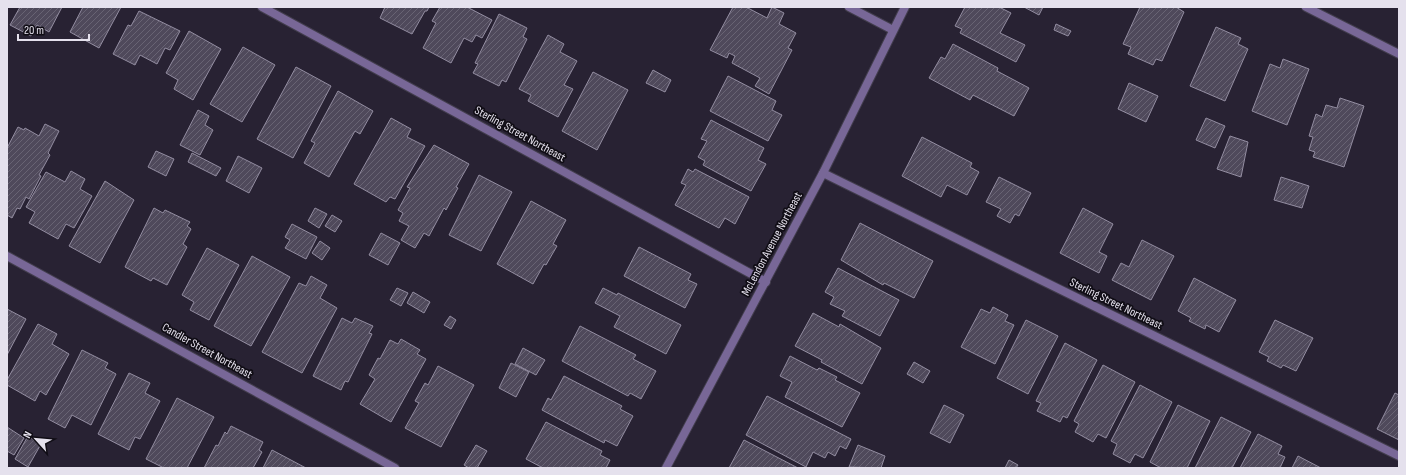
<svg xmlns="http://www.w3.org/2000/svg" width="1406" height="475" viewBox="0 0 1406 475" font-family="'Sofia Sans Condensed',sans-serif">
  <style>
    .building { fill: url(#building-hatch); stroke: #938da1 }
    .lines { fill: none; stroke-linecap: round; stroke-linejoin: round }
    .service-casing { stroke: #423d4d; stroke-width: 10 }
    .minor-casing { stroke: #423d4d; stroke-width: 10 }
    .tertiary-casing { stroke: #423d4d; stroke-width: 10 }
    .service { stroke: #786797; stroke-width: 8 }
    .minor { stroke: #786797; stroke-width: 8 }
    .tertiary { stroke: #786797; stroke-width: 8 }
    .labels { text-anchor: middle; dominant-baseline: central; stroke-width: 3.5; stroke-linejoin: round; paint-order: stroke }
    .street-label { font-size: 12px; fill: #e5e1ed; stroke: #100d15 }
  </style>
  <defs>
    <pattern id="building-hatch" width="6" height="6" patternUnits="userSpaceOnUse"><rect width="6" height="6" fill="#4f495b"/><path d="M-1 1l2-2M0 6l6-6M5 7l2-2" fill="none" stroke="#686373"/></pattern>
  </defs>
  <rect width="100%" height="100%" fill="#282233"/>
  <g class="building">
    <polygon points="20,7 62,7 49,32 37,25 31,36 10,25"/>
    <polygon points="83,7 121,7 99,48 70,32"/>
    <polygon points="385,7 429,7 427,11 425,11 412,34 380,18"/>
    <polygon points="440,7 467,7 492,20 482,38 476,35 472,42 464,38 451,63 423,48 436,23 432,21"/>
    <polygon points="733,7 746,7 767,18 772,7 784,13 779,24 796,33 788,48 792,50 769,94 755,86 760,78 732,63 735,56 729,53 727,58 710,50"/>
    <polygon points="965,7 999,7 1011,13 1000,33 1025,45 1016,62 960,33 962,29 955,26"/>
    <polygon points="1024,7 1043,7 1039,15"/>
    <polygon points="1140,7 1176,7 1184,12 1162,61 1156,59 1153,65 1128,54 1131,47 1123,44"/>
    <polygon points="139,11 180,31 170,50 165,48 157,64 140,55 135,65 113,54 128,25 131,26"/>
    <polygon points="499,14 527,28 523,37 527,39 506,82 502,80 499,86 473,73 478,64 475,63"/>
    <polygon points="1056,24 1071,31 1068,36 1054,30"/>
    <polygon points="1216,27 1241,38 1238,44 1248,49 1225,101 1190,86"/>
    <polygon points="189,31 221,49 193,100 174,89 178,80 166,73"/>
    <polygon points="548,35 564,44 560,52 577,61 564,85 573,89 558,117 528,101 531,95 519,89"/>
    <polygon points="953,44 998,68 997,71 1029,88 1014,116 973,95 970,100 929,78 941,57 945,59"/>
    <polygon points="243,47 275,65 242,122 210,104"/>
    <polygon points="1283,59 1309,69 1287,125 1252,111 1270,64 1280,68"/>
    <polygon points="296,67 331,86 293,158 257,139"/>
    <polygon points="653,70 671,80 665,92 646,83"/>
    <polygon points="593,72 628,90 597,150 562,131"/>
    <polygon points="728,76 776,101 772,110 782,115 768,141 710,111"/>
    <polygon points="1129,83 1158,96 1146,122 1118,109"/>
    <polygon points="338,91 373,111 360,134 355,131 329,177 304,163 315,143 311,141"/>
    <polygon points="1340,98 1364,106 1344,167 1313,157 1315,152 1309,150 1313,137 1309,136 1316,114 1322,117 1326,105 1337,108"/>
    <polygon points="198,110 209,116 205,125 213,130 200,155 180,145"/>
    <polygon points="391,118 411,129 407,137 425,146 395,199 390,197 386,202 354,184"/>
    <polygon points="1206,118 1225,126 1215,148 1196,140"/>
    <polygon points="711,120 764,148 758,160 766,164 751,191 703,165 705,161 698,157 707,141 701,139"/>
    <polygon points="45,124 59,131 48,153 50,155 39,175 41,176 29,199 26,197 20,209 17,208 12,218 7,215 7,148 18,127 24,130 25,128 39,136"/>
    <polygon points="1230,136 1248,142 1241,177 1217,169"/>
    <polygon points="922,137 972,163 970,167 979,172 967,195 947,185 941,197 902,176"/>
    <polygon points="434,145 469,164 456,187 458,188 446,210 444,208 429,236 424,233 415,248 401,240 409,226 399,221 403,213 398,210 410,188 407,187"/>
    <polygon points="156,151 174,159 166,176 148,167"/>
    <polygon points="192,153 221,168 216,176 188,162"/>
    <polygon points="238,156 262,168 249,193 226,181"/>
    <polygon points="688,169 693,172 695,169 749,197 735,224 725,218 719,228 675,205 686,185 681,183"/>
    <polygon points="71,171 85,179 80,189 92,196 74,228 66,224 58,239 29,223 35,212 26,207 46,172 65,182"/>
    <polygon points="479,175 512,192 481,251 449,235"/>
    <polygon points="999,177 1031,193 1019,216 1015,214 1010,223 997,216 1001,209 986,202"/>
    <polygon points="1281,177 1309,186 1302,208 1274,200"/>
    <polygon points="105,181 134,200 100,263 69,246"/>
    <polygon points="531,201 566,220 553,244 557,246 546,265 544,264 533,284 497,264"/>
    <polygon points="154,208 163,213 165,210 190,222 187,226 191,229 183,244 187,247 167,285 153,278 151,281 125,267"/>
    <polygon points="315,208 327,214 319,228 308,221"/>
    <polygon points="1083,208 1113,224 1099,252 1107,256 1099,273 1060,253"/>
    <polygon points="332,215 342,221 335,232 325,226"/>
    <polygon points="860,223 933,261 914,298 884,283 883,285 841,260"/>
    <polygon points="292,224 317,237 306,259 285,248 290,240 285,237"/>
    <polygon points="381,233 400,243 388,265 369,255"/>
    <polygon points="1142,240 1174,256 1151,300 1112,280 1121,263 1129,267"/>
    <polygon points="320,241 330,248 322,260 312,253"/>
    <polygon points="639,247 691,274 688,280 697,284 685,308 624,276"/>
    <polygon points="207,248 239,265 209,320 190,310 194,302 182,295"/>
    <polygon points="252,256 290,277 251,346 214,326"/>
    <polygon points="838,268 899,300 880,336 842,316 845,311 830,304 834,297 825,292"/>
    <polygon points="311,276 327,285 320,298 337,308 302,373 262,352 299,283 306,286"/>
    <polygon points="1194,278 1236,300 1219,332 1206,325 1205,329 1189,321 1191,318 1178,311"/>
    <polygon points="397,288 408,293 401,306 390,300"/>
    <polygon points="603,288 617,295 618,293 681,325 666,354 614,327 620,316 595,303"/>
    <polygon points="413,292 430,302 424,313 407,303"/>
    <polygon points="993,307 1008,315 1005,321 1014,325 995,364 961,347 981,309 990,313"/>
    <polygon points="7,309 26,319 7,355"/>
    <polygon points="813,313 839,327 840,324 881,348 862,384 821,362 822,360 795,346"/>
    <polygon points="450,316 456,320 451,329 444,325"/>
    <polygon points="342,318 352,323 355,318 373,326 369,333 372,334 348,382 345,381 341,390 313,376"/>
    <polygon points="1026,320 1058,336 1028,394 997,378"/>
    <polygon points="1275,320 1313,338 1296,371 1283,365 1281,368 1267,361 1269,357 1259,352"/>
    <polygon points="38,324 57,334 52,344 69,354 46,395 40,391 35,401 7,385 7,380"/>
    <polygon points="580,326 636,355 633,359 656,371 641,399 630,393 628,396 562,361"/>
    <polygon points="401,339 420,350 417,354 426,359 391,422 360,404 375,379 369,375 378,358 380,359 390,340 398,344"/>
    <polygon points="1065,343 1097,360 1067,418 1063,416 1060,422 1037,411 1041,403 1036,401"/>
    <polygon points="523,348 545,360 536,375 515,364"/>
    <polygon points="82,350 108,363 105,368 116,374 91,425 72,415 65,428 48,419"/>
    <polygon points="790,356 817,370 819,368 837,377 835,380 860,393 842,427 785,397 792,382 780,376"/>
    <polygon points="914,362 930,371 923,383 907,374"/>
    <polygon points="511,363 529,372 516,397 499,388"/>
    <polygon points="1103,365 1135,382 1106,438 1098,434 1093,442 1075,432 1079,424 1074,421"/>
    <polygon points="438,366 474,385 441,447 405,428 419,403 415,401 425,383 428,385"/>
    <polygon points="129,373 150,383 145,393 160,401 140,439 135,437 129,450 98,434"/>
    <polygon points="564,376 622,406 620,409 633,416 617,446 605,440 604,443 542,410 548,398 551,400"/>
    <polygon points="1140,385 1172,402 1143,458 1135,454 1130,463 1113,454 1117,444 1111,441"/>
    <polygon points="1395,393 1399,395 1399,440 1377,429"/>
    <polygon points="767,396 851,439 846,449 840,446 835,456 828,452 825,458 813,452 806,467 746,435"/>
    <polygon points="177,398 214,417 187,468 164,468 146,459"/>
    <polygon points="944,405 964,415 950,443 930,433"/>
    <polygon points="1178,405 1210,421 1187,468 1161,468 1150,462"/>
    <polygon points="1221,417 1251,432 1232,468 1195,468"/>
    <polygon points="546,422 602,451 600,455 610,460 606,468 543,468 526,459"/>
    <polygon points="231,426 263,442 259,450 262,452 253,468 204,468 216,445 218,446 225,432 227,434"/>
    <polygon points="7,427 24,438 14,455 7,451"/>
    <polygon points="1258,434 1282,446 1278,454 1285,457 1280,468 1240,468"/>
    <polygon points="28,436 41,444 28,467 15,459"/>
    <polygon points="744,440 798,468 729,468"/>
    <polygon points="476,445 487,451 477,468 469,468 464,465"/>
    <polygon points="858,445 885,456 881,468 849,467"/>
    <polygon points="272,450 306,468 263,468"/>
    <polygon points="1298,456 1321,468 1292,468"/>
    <polygon points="1009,460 1018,465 1016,468 1005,468"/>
  </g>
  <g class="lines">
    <g class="service-casing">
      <polyline id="service" points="849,7 893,30"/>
    </g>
    <g class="minor-casing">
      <g id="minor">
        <polyline points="262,7 766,282"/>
        <polyline points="1306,7 1399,54"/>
        <polyline points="823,173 1399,456"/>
        <polyline points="7,256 395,468"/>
      </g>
    </g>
    <g class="tertiary-casing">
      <polyline id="tertiary" points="666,468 823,173 905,7"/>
    </g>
    <use href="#service" class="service"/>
    <use href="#minor" class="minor"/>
    <use href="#tertiary" class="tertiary"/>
  </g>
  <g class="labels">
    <g class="street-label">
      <text transform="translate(520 134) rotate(29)">Sterling Street Northeast</text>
      <text transform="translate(772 244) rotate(-62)">McLendon Avenue Northeast</text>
      <text transform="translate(1116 304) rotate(26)">Sterling Street Northeast</text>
      <text transform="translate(207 351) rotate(29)">Candler Street Northeast</text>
    </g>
  </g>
  <rect width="1406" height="475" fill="none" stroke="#e5e1ed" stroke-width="16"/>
  <g transform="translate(36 439) rotate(297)" stroke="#100d15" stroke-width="3" paint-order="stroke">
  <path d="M0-3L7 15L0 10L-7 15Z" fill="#e5e1ed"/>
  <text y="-6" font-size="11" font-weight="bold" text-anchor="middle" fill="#e5e1ed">N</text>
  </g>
  <path d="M18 34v6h71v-6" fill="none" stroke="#e5e1ed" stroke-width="2"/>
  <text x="24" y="34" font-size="12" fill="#e5e1ed" stroke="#100d15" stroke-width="3" paint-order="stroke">20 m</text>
</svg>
